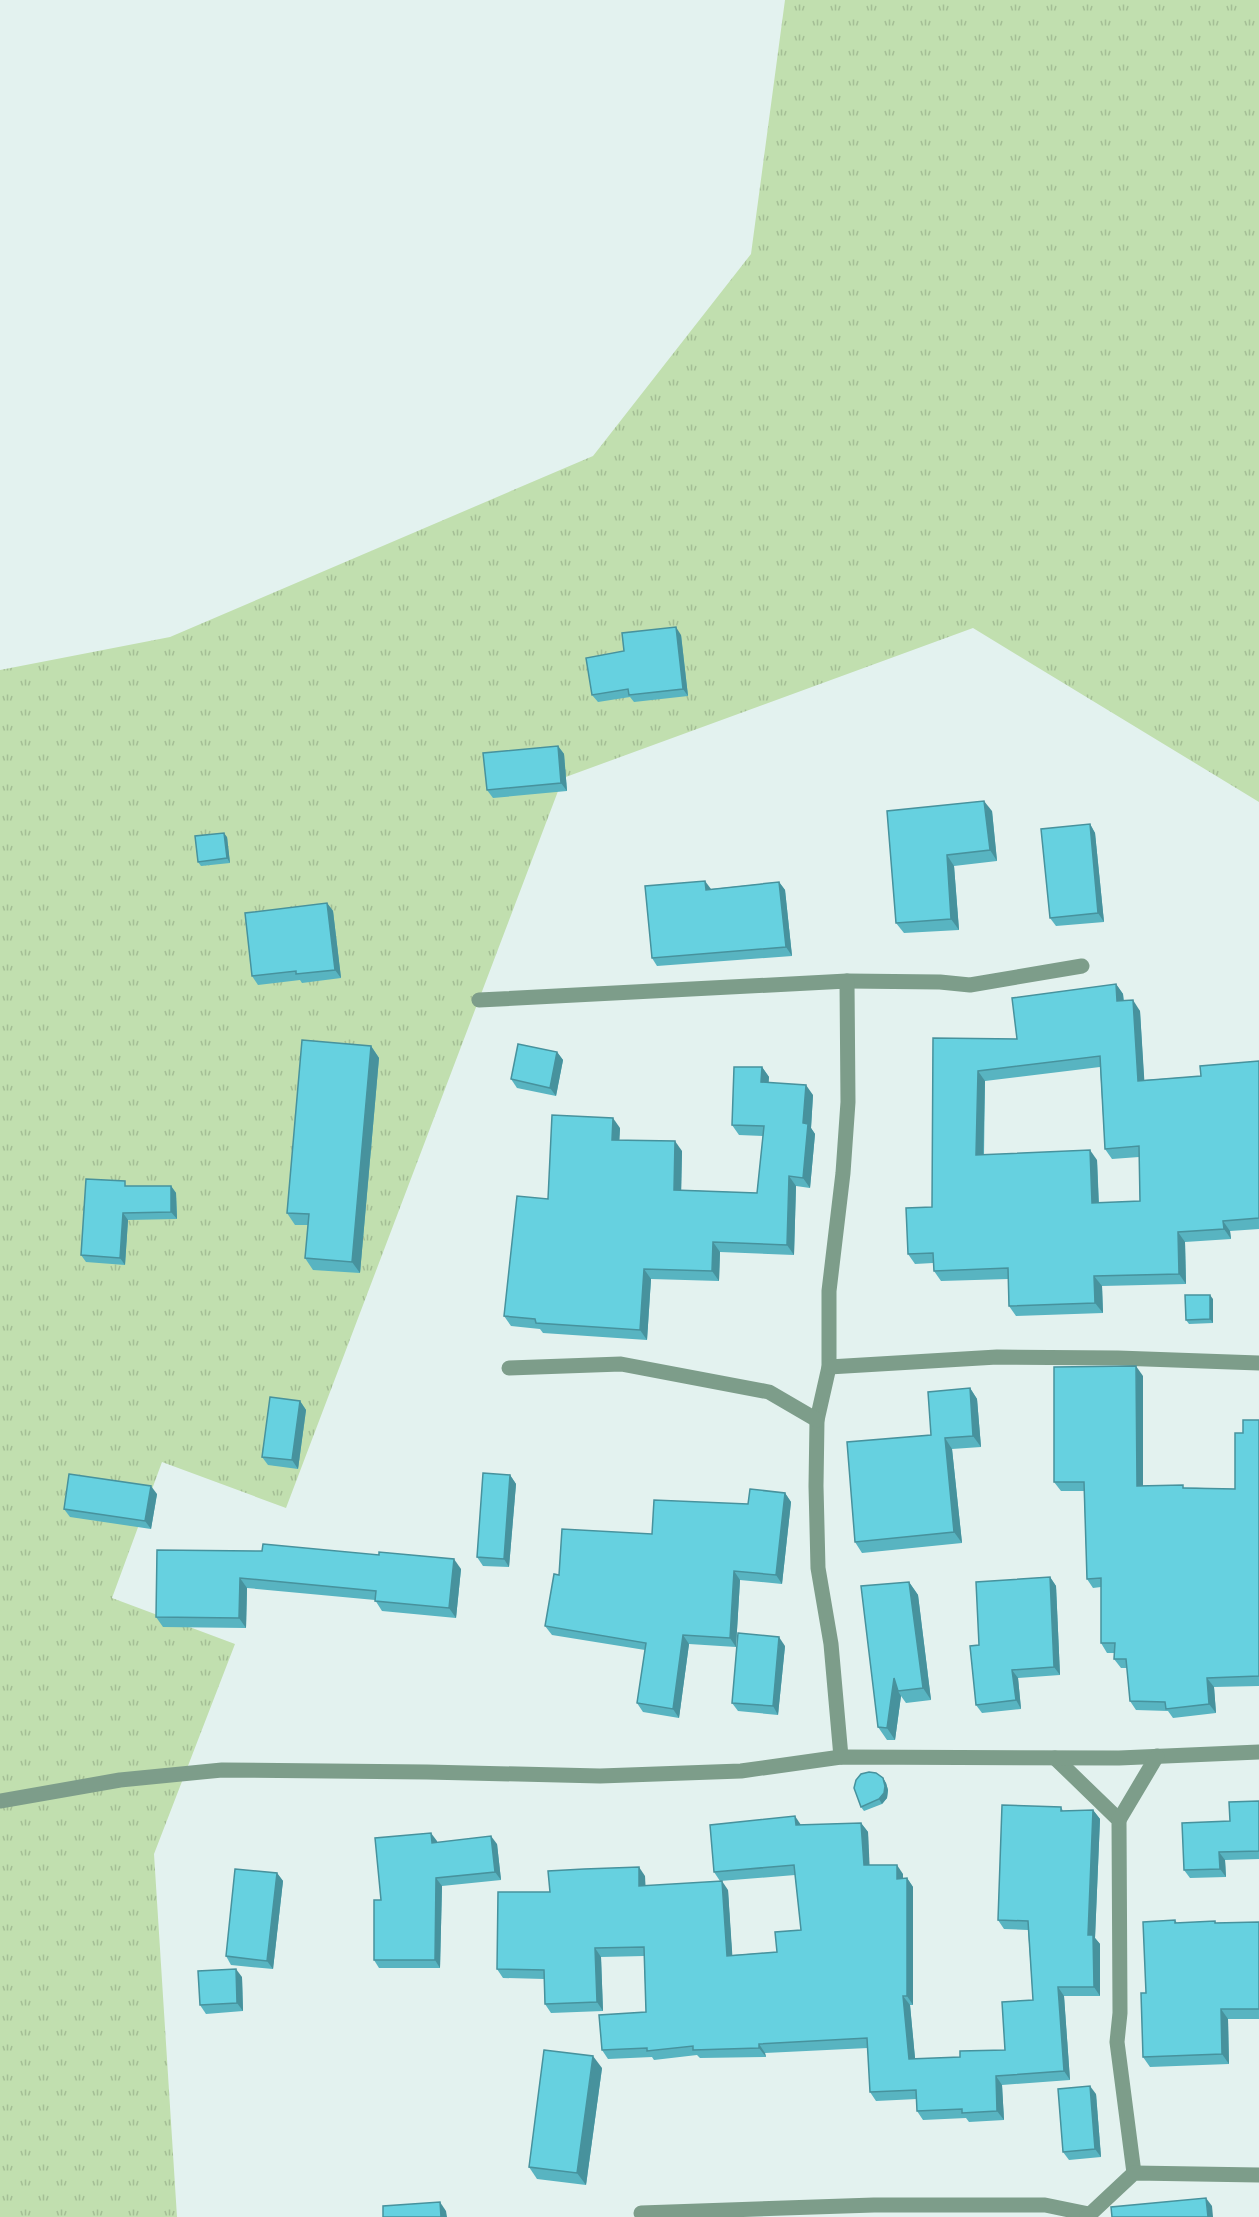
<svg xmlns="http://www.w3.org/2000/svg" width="1259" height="2217" viewBox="0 0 1259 2217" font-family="'Space Grotesk',sans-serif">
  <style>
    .grass { fill: url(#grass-tufts) }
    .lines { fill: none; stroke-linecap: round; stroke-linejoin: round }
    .minor { stroke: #7d9d8a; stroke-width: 15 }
    .wall { fill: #58b4c1; fill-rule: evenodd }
    .shaded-wall { fill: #47929d }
    .building { fill: #66d1e0; stroke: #47929d; stroke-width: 1.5; fill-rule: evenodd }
  </style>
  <defs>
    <pattern id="grass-tufts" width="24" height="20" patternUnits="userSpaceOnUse" patternTransform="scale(1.5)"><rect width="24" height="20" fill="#c1dfaf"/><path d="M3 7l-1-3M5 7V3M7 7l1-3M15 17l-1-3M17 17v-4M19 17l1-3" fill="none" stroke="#a4be95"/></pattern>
  </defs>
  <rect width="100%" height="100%" fill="#e3f2ef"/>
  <polygon class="grass" points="785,0 1259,0 1259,802 973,628 563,778 286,1508 162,1462 112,1598 235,1644 154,1854 177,2217 0,2217 0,670 170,637 593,456 751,254"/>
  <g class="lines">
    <g class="minor">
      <polyline points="847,981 940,982 970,985 1082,966"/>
      <polyline points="479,1000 847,981 848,1102 843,1173 829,1291 829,1367 817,1420 816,1486 818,1568 831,1644 841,1757"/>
      <polyline points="829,1367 997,1357 1118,1358 1259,1363"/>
      <polyline points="509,1368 621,1364 769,1392 817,1420"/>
      <polyline points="1055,1758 1119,1820 1120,2013 1117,2042 1134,2173"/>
      <polyline points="0,1801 120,1780 222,1770 427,1772 600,1776 741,1771 841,1757 1119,1758 1259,1752"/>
      <polyline points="1119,1820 1157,1756"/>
      <polyline points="641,2213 874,2205 1045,2205 1089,2214"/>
      <polyline points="1087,2217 1134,2173 1259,2175"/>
    </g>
  </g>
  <g class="wall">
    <polygon points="681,635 688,696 634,702 630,697 598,702 592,695 624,651"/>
    <polygon points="558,746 564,754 567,791 493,798 487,790"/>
    <polygon points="887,811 992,811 997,861 954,866 959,930 904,933 896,923"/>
    <polygon points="1090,824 1095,833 1104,922 1056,926 1050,918"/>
    <polygon points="227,837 230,863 201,866 198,862"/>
    <polygon points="779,882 785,890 792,956 657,966 652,958 711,889"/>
    <polygon points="327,903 333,911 341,978 302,983 300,980 258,985 252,976"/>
    <path d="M 1116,984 L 1123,994 L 1124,1001 L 1140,1011 L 1144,1080 L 1201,1076 L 1259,1061 L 1259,1229 L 1230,1231 L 1231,1239 L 1185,1242 L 1186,1284 L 1102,1286 L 1103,1313 L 1016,1316 L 1009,1306 L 1008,1279 L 941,1281 L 934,1271 L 933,1263 L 915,1264 L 908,1254 L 932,1207 L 933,1038 L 1017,1039 ZM 1100,1067 L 1105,1149 L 1112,1159 L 1139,1157 L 1140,1201 L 1099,1203 L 1097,1160 L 984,1155 L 985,1081 Z"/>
    <polygon points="371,1046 379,1058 360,1273 313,1270 305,1258 308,1225 295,1225 287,1213"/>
    <polygon points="557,1052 563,1060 556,1096 517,1088 511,1079"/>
    <polygon points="762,1067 769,1077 768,1083 813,1095 811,1128 815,1134 810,1188 796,1186 794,1255 720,1252 719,1281 651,1279 647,1340 543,1333 540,1329 511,1326 504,1316 548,1199 620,1128 619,1140 682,1151 681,1190 757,1193 763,1136 739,1135 732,1125"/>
    <polygon points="129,1186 171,1186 176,1193 177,1219 128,1220 125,1265 86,1262 81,1255"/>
    <polygon points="1213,1299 1213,1323 1189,1324 1186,1320"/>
    <polygon points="1143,1376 1143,1486 1235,1489 1243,1433 1259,1420 1259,1686 1214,1687 1216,1713 1173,1718 1168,1711 1136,1710 1130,1701 1127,1668 1121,1668 1114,1659 1114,1653 1107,1653 1101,1643 1101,1587 1093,1588 1087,1579 1084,1491 1061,1491 1054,1482"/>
    <polygon points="970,1388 977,1399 981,1447 952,1449 962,1543 862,1553 855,1542 931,1435"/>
    <polygon points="300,1401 306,1410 298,1469 268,1465 262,1457"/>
    <polygon points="510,1475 516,1484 509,1567 483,1566 477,1557"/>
    <polygon points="785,1493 791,1502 782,1584 740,1580 736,1647 689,1644 679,1718 643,1712 637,1703 645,1650 552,1635 545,1626 559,1575 652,1534"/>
    <polygon points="157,1494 151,1529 70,1517 64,1509"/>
    <polygon points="157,1550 461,1569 456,1618 382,1611 375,1600 247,1588 246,1628 163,1627 156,1617"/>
    <polygon points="1050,1577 1056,1586 1060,1675 1018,1678 1021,1709 982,1713 976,1705"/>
    <polygon points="909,1582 918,1595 931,1700 906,1703 901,1696 895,1740 887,1740 878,1727"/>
    <polygon points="785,1646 778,1715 738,1711 732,1703"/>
    <polygon points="883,1778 886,1783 888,1790 887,1798 882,1804 864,1811 861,1807"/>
    <polygon points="1259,1801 1259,1859 1225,1860 1226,1877 1190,1878 1184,1870 1230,1821"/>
    <polygon points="1061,1807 1063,1811 1093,1810 1100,1819 1095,1938 1100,1944 1100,1996 1064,1996 1070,2080 1002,2085 1004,2120 969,2122 966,2118 923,2120 917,2111 917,2099 876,2101 870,2092 868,2048 765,2053 766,2057 700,2058 697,2055 654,2060 652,2057 608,2059 602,2050 646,2012 644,1956 601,1957 603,2011 551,2013 545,2004 544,1979 503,1978 497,1969 550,1892 645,1876 645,1886 728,1890 732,1955 777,1952 801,1930 795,1875 720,1881 714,1872 801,1825 861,1823 868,1832 869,1865 903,1874 903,1878 907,1878 913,1887 913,2005 910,2005 915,2059 960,2057 1005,2050 1033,2000 1028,1930 1004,1929 998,1920"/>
    <polygon points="437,1841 437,1843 497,1844 501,1880 442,1886 440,1968 379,1968 374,1960 381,1900"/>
    <polygon points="277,1873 283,1881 273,1969 231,1965 226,1956"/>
    <polygon points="1175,1920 1177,1923 1215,1921 1216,1923 1259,1922 1259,2019 1228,2019 1229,2064 1150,2067 1143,2057"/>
    <polygon points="242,1977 243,2011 206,2014 200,2005"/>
    <polygon points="602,2068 586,2185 537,2179 529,2167"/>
    <polygon points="1096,2094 1101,2157 1069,2160 1063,2152"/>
  </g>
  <g class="shaded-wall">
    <polygon points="676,627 681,635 688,696 683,689"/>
    <polygon points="558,746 564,754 567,791 561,783"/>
    <polygon points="984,801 992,811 997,861 990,850"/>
    <polygon points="1090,824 1095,833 1104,922 1098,913"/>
    <polygon points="224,833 227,837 230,863 227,858"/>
    <polygon points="947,855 954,866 959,930 951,919"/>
    <polygon points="705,881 711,889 706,890"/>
    <polygon points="779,882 785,890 792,956 786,947"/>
    <polygon points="327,903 333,911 341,978 335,970"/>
    <polygon points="1116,984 1123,994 1124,1011 1117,1001"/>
    <polygon points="1133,1000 1140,1011 1145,1091 1138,1081"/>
    <polygon points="371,1046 379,1058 360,1273 352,1262"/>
    <polygon points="557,1052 563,1060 556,1096 550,1088"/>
    <polygon points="762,1067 769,1077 768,1092 761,1082"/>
    <polygon points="978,1071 985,1081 983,1165 976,1155"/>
    <polygon points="806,1085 813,1095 811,1128 815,1134 810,1188 803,1178 803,1123"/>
    <polygon points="613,1118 620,1128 619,1150 612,1140"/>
    <polygon points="675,1141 682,1151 681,1200 674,1190"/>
    <polygon points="1090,1150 1097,1160 1099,1213 1092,1203"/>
    <polygon points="789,1176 796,1186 794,1255 787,1245"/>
    <polygon points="171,1186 176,1193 177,1219 171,1212"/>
    <polygon points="123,1213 128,1220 125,1265 120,1258"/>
    <polygon points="1223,1221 1230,1231 1231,1239 1224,1229"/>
    <polygon points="1178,1232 1185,1242 1186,1284 1179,1274"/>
    <polygon points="713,1242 720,1252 719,1281 712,1271"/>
    <polygon points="644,1269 651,1279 647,1340 640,1330"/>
    <polygon points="1094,1276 1102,1286 1103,1313 1095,1303"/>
    <polygon points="1210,1295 1213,1299 1213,1323 1210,1319"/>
    <polygon points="1136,1366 1143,1376 1143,1496 1137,1486"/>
    <polygon points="970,1388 977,1399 981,1447 973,1436"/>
    <polygon points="300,1401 306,1410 298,1469 292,1460"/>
    <polygon points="945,1438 952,1449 962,1543 954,1532"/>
    <polygon points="510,1475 516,1484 509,1567 504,1559"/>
    <polygon points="151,1486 157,1494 151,1529 145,1521"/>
    <polygon points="785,1493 791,1502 782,1584 776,1575"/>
    <polygon points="454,1559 461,1569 456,1618 449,1608"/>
    <polygon points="734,1571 740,1580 736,1647 730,1638"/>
    <polygon points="1050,1577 1056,1586 1060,1675 1054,1667"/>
    <polygon points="240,1578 247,1588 246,1628 239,1618"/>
    <polygon points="909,1582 918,1595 931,1700 923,1688"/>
    <polygon points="683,1635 689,1644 679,1718 673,1709"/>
    <polygon points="779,1637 785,1646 778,1715 773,1706"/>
    <polygon points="1012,1670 1018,1678 1021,1709 1016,1700"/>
    <polygon points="894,1678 898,1691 901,1696 895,1740 887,1728"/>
    <polygon points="1207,1678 1214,1687 1216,1713 1209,1704"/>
    <polygon points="883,1778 886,1783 888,1790 887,1798 882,1804 879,1799"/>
    <polygon points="1093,1810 1100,1819 1095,1938 1100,1944 1100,1996 1094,1987 1088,1935"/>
    <polygon points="795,1816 801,1825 796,1825"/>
    <polygon points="861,1823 868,1832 870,1874 864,1865"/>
    <polygon points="431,1833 437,1841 438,1851 432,1843"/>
    <polygon points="491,1836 497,1844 501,1880 495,1872"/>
    <polygon points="1219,1852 1225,1860 1226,1877 1220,1869"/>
    <polygon points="897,1865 903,1874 903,1888 897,1879"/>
    <polygon points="639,1867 645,1876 646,1895 639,1886"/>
    <polygon points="277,1873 283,1881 273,1969 267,1961"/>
    <polygon points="436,1878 442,1886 440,1968 435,1960"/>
    <polygon points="907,1878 913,1887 913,2005 907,1996"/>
    <polygon points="722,1881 728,1890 733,1965 727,1956"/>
    <polygon points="595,1948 601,1957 603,2011 597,2002"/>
    <polygon points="236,1969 242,1977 243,2011 237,2003"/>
    <polygon points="1058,1987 1064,1996 1070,2080 1064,2071"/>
    <polygon points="903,1996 910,2005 916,2068 909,2059"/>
    <polygon points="1221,2009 1228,2019 1229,2064 1222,2054"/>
    <polygon points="759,2044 765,2053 766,2057 759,2048"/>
    <polygon points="593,2056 602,2068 586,2185 577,2173"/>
    <polygon points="996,2076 1002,2085 1004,2120 997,2111"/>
    <polygon points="1090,2086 1096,2094 1101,2157 1095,2149"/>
    <polygon points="1206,2198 1212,2206 1213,2217 1208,2217"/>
    <polygon points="440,2202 446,2211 447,2217 441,2217"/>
  </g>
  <g class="building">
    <polygon points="676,627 683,689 629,695 628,689 592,695 586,658 624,651 622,633"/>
    <polygon points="558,746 561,783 487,790 483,753"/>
    <polygon points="984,801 990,850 947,855 951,919 896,923 887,811"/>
    <polygon points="1090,824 1098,913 1050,918 1041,829"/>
    <polygon points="224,833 227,858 198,862 195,836"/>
    <polygon points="705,881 706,890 779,882 786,947 652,958 645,886"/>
    <polygon points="327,903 335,970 296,974 296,971 252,976 245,913"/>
    <path d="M 1116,984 L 1117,1001 L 1133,1000 L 1138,1081 L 1201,1076 L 1200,1066 L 1259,1061 L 1259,1218 L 1223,1221 L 1224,1229 L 1178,1232 L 1179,1274 L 1094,1276 L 1095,1303 L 1009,1306 L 1008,1268 L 934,1271 L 933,1253 L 908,1254 L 906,1208 L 932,1207 L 933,1038 L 1017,1039 L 1012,998 ZM 1100,1056 L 1105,1149 L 1139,1146 L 1140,1201 L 1092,1203 L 1090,1150 L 976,1155 L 978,1071 Z"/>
    <polygon points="302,1040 371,1046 352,1262 305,1258 309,1214 287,1213"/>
    <polygon points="518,1044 557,1052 550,1088 511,1079"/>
    <polygon points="734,1067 762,1067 761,1082 806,1085 803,1123 808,1124 803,1178 789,1176 787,1245 713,1242 712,1271 644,1269 640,1330 536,1323 535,1319 504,1316 517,1196 548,1199 552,1115 613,1118 612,1140 675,1141 674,1190 757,1193 764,1126 732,1125"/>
    <polygon points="86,1179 125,1181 125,1186 171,1186 171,1212 123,1213 120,1258 81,1255"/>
    <polygon points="1185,1295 1210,1295 1210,1319 1186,1320"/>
    <polygon points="1136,1366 1137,1486 1183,1485 1183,1488 1235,1489 1235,1433 1243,1433 1243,1420 1259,1420 1259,1676 1207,1678 1209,1704 1166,1709 1165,1702 1130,1701 1126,1659 1114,1659 1115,1643 1101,1643 1101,1578 1087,1579 1084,1482 1054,1482 1054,1367"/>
    <polygon points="970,1388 973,1436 945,1438 954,1532 855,1542 847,1442 931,1435 928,1392"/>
    <polygon points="270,1397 300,1401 292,1460 262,1457"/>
    <polygon points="483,1473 510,1475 504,1559 477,1557"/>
    <polygon points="69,1474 151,1486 145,1521 64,1509"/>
    <polygon points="750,1489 785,1493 776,1575 734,1571 730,1638 683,1635 673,1709 637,1703 646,1643 545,1626 554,1574 559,1575 562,1529 652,1534 654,1500 748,1504"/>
    <polygon points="263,1544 379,1555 379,1552 454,1559 449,1608 375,1601 376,1591 240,1578 239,1618 156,1617 157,1550 262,1551"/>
    <polygon points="1050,1577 1054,1667 1012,1670 1016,1700 976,1705 970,1646 979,1645 976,1582"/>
    <polygon points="909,1582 923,1688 898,1691 894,1678 887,1728 878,1727 861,1586"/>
    <polygon points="738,1633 779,1637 773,1706 732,1703"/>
    <polygon points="869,1772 876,1773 883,1778 885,1786 884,1793 879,1799 861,1807 854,1788 856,1780 861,1774"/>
    <polygon points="1259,1801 1259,1851 1219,1852 1220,1869 1184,1870 1182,1823 1230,1821 1229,1802"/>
    <polygon points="1002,1805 1061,1807 1061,1811 1093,1810 1088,1935 1093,1935 1094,1987 1058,1987 1064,2071 996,2076 997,2111 962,2113 962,2109 917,2111 916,2090 870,2092 867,2038 759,2044 759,2048 693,2050 693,2046 647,2051 647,2048 602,2050 599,2015 646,2012 644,1947 595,1948 597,2002 545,2004 544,1970 497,1969 498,1892 550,1892 548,1871 584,1869 639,1867 639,1886 722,1881 727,1956 777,1952 775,1932 801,1930 794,1865 714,1872 710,1825 795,1816 796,1825 861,1823 864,1865 897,1865 897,1879 907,1878 907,1996 903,1996 909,2059 960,2057 960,2051 1005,2050 1002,2002 1033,2000 1028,1921 998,1920"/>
    <polygon points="431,1833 432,1843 491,1836 495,1872 436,1878 435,1960 374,1960 374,1900 381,1900 375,1838"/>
    <polygon points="235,1869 277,1873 267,1961 226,1956"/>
    <polygon points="1175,1920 1175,1923 1215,1921 1215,1923 1259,1922 1259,2009 1221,2009 1222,2054 1143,2057 1141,1993 1146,1993 1143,1922"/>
    <polygon points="236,1969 237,2003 200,2005 198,1971"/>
    <polygon points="544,2050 593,2056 577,2173 529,2167"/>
    <polygon points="1090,2086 1095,2149 1063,2152 1058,2089"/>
    <polygon points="1206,2198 1208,2217 1112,2217 1111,2207"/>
    <polygon points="440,2202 441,2217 383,2217 383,2206"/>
  </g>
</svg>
